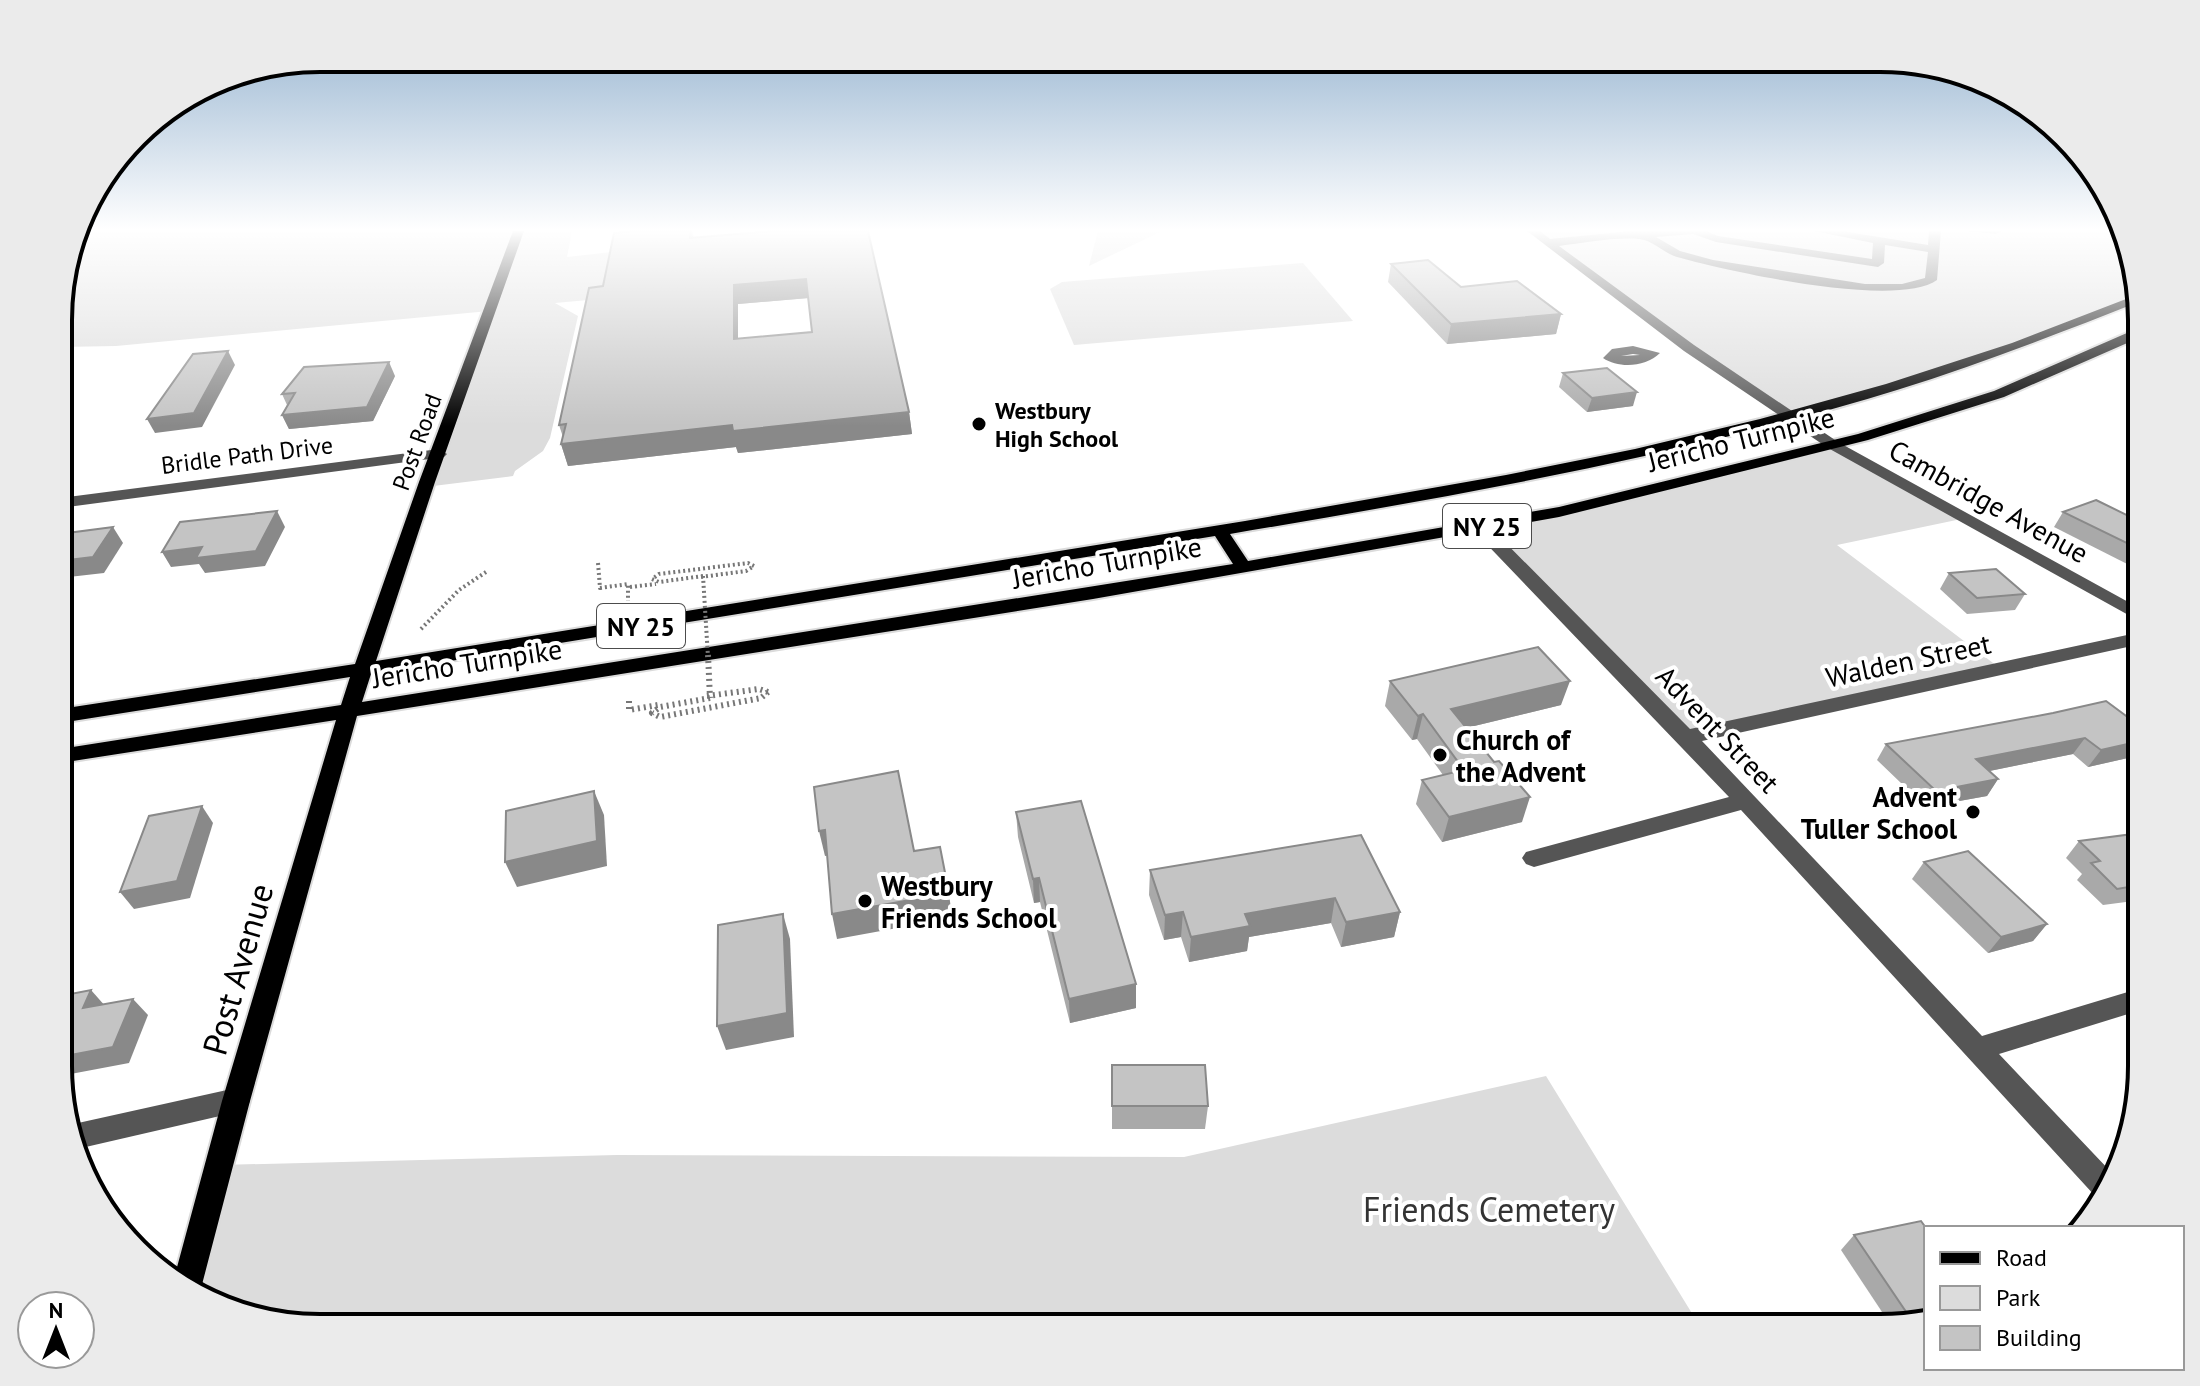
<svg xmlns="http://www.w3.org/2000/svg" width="2200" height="1386" viewBox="0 0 2200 1386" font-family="'PT Sans',sans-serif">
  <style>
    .green { fill: #dcdcdc }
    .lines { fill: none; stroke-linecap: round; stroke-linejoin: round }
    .major-casing { stroke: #dbdbdb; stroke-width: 4 }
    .path-far1 { stroke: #777; stroke-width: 4; stroke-dasharray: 2 3; stroke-linecap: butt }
    .path { stroke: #777; stroke-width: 6; stroke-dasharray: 2 4; stroke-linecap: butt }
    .minor { fill: #555; fill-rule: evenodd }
    .major { fill: #000; fill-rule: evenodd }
    .path-bridge-far1 { stroke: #777; stroke-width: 4; stroke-dasharray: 2 3; stroke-linecap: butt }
    .path-bridge { stroke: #777; stroke-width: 6; stroke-dasharray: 2 4; stroke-linecap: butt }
    .wall { fill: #a9a9a9; fill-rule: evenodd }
    .shaded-wall { fill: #898989 }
    .building { fill: #c4c4c4; stroke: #898989; stroke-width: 2; fill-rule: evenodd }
    .poi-dot { fill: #000; stroke: #fff; stroke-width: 3 }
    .labels { text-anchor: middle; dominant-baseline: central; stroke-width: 8; stroke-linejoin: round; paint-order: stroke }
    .far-poi-label { font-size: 24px; font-weight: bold; fill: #000; stroke: #fff; text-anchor: start }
    .far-street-label { font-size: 24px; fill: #000; stroke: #fff }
    .shield { fill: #fff; stroke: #4c4c4c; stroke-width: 2 }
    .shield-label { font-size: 26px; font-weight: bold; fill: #000 }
    .street-label { font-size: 28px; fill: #000; stroke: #fff }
    .poi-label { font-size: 28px; font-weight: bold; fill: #000; stroke: #fff; text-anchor: start }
    .near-street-label { font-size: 34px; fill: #000; stroke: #fff }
    .near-park-label { font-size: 34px; fill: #333; stroke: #fff }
    .rim { fill: none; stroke: #000; stroke-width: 4 }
  </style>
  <rect width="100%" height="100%" fill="#fff"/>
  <g class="green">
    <polygon points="77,231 572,231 567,257 611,252 610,298 555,303 578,316 550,438 543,451 515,471 513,476 425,487 489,311 116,346 60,347 60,287"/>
    <polygon points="1098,231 1162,231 1089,266"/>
    <polygon points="1532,231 2120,231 2140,297 2095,317 1788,416"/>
    <polygon points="1303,263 1353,321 1074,345 1050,289 1062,282"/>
    <polygon points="1833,445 1966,518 1837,545 2001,669 1686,737 1480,527"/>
    <polygon points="1546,1076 1701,1328 320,1328 236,1314 187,1290 221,1165 617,1155 1184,1157"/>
  </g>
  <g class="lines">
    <g class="major-casing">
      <path id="major" d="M 513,231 L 524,231 L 435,482 L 376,661 L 1245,521 L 1506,475 L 1635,449 L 1760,419 L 1886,384 L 2012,343 L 2139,294 L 2141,301 C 2060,333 1980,364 1897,390 C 1680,457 1454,496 1230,534 L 1248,561 L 1559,507 L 1858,434 L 1994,391 L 2136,329 L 2141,328 L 2141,337 L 2004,397 L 1868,440 L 1559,517 L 1093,599 L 357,716 L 250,1101 L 199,1296 L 173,1282 L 222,1101 L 336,720 L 60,763 L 60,749 L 341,705 L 350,677 L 60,723 L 60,709 L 355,664 L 419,482 ZM 1215,536 L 1233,564 L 362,702 L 371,674 Z"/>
    </g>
    <g class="path-far1">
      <polyline points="598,563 600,588 628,584 628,601"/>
      <polyline points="703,576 659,582 652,579 659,574 748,563 754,566"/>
      <polyline points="701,577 746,571 754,566"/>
      <polyline points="630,587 656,584"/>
      <polyline points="421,629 459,590 486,572"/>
    </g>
    <g class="path">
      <polyline points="707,696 759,689 768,692"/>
      <polyline points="710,698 660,707 652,713 660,717 761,698 768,692"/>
      <polyline points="629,701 629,710 658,705"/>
    </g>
    <g class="minor">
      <path d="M 1527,231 L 1540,231 L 1550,239 L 1631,231 L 1706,231 L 1718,236 L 1872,259 L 1873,243 L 1814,231 L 1842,231 L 1928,245 L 1929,231 L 1941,231 L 1937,280 C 1896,309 1727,271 1677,257 C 1664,253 1652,240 1639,239 C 1613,237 1584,243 1559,246 L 1694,345 L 1838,442 L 2141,609 L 2141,622 L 1828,448 L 1684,351 ZM 1693,234 L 1716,242 L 1878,267 L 1884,263 L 1885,245 L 1928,252 L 1925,278 L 1902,284 L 1865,284 L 1713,260 L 1680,251 L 1656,237 Z"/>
      <polygon points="1968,231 2001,231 1996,234"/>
      <path d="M 1633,346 L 1660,353 C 1646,367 1619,369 1603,358 L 1612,349 ZM 1633,354 L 1640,355 L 1621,356 Z"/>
      <polygon points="439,449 447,454 444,457 60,508 60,498"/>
      <polygon points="1480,522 1486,523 1690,729 2141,632 2141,644 1702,741 1982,1036 2141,988 2141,1010 1999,1054 2111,1172 2102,1200 2096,1197 1741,810 1534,867 1526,864 1522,858 1526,852 1729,797 1474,531 1472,527 1474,523"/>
      <polygon points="236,1088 246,1092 250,1101 246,1110 77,1149 69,1125"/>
    </g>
    <use href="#major" class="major"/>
    <polyline class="path-bridge-far1" points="703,576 708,657"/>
    <polyline class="path-bridge" points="708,655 710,698"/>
  </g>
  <g class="wall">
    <path d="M 635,231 L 692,231 L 694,238 L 773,231 L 909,412 L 912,434 L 738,453 L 736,447 L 568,466 L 561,444 L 563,437 L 559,425 L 603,286 ZM 808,298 L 812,332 L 738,339 L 738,304 Z"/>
    <polygon points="1391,264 1461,287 1561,314 1556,334 1447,344 1388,282"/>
    <polygon points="1563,373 1633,406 1587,412 1559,387"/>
    <polygon points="395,376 373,421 289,429 282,415 287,405 282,394"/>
    <polygon points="2141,400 2141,477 2127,464 2130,415 2139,401"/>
    <polygon points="2063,512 2141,522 2141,571 2054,527"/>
    <polygon points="1949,573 2025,594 2015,610 1967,614 1940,589"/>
    <polygon points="1390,681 1561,705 1466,728 1522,822 1442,842 1416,804 1422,780 1443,775 1417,739 1412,740 1385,706"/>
    <polygon points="2141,727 2141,755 2088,767 2073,754 1989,771 1998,779 1987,796 1926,807 1877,760 1886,744"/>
    <polygon points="1016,812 1136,1008 1070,1023 1040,902 1034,903 1018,837"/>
    <polygon points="2141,833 2141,900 2103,905 2077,880 2082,874 2066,858 2079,841"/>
    <polygon points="1361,835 1400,912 1394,937 1341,947 1331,923 1249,937 1247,951 1189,962 1181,937 1164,940 1149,895 1150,870"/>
    <polygon points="1924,862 2047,924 2033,941 1988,953 1912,879"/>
    <polygon points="1112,1065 1208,1106 1205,1129 1112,1129"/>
    <polygon points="1854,1235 1926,1318 1896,1327 1892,1327 1841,1250"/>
  </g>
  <g class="shaded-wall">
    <polygon points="806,279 809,298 738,304 738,359 734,339 734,285"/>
    <polygon points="1561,314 1556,334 1447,344 1451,324"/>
    <polygon points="228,351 235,365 202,427 155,433 147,419"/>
    <polygon points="389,362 395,376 373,421 289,429 282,415"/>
    <polygon points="1637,392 1633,406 1587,412 1592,398"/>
    <polygon points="909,412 912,434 738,453 736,447 568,466 561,444 732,425"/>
    <polygon points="277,511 285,527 265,566 205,573 199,564 171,567 162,552"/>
    <polygon points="113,527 123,543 104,573 60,578 60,561"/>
    <polygon points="1570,681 1561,705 1445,733 1451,709"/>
    <polygon points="1423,714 1417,739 1412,740 1418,716"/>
    <polygon points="2085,738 2073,754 1965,776 1976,759"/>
    <polygon points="2141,741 2141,755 2088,767 2101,750"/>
    <polygon points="1998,779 1987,796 1926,807 1936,791"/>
    <polygon points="594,791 604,815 607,866 517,887 505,862"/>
    <polygon points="1530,797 1522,822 1442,842 1449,817"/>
    <polygon points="202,806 213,823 190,898 134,909 120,892"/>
    <polygon points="825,830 831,855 825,856 819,831"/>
    <polygon points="1039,878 1040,902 1034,903 1033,879"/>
    <polygon points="949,893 952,918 837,939 832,914"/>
    <polygon points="1335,898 1331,923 1249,937 1247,951 1189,962 1191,937 1245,914"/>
    <polygon points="1183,912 1181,937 1164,940 1165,915"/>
    <polygon points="1400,912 1394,937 1341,947 1346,922"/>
    <polygon points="783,914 790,939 794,1037 726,1050 717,1026"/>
    <polygon points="2047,924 2033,941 1988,953 2001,937"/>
    <polygon points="1136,984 1136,1008 1070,1023 1069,999"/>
    <polygon points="91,990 106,1007 83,1008"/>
    <polygon points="133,999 148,1015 129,1063 60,1076 60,1057"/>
  </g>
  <g class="building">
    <path d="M 635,231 L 691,231 L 690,238 L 773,231 L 868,231 L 909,412 L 733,431 L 732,425 L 561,444 L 566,424 L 559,425 L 589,288 L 603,286 L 614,233 ZM 806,279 L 812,332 L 734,339 L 734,285 Z"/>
    <polygon points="1428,260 1461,287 1517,281 1561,314 1451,324 1391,264"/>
    <polygon points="228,351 194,413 147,419 193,354"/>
    <polygon points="389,362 367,407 282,415 295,393 282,394 304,367"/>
    <polygon points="1607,368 1637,392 1592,398 1563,373"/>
    <polygon points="2141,400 2141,454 2136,450 2139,401"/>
    <polygon points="2096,500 2141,522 2141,550 2063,512"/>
    <polygon points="277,511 256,551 196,558 202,547 162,552 180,522"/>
    <polygon points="113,527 93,557 60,561 60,534"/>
    <polygon points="1996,569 2025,594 1977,598 1949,573"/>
    <polygon points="1538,647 1570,681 1451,709 1494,762 1499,761 1530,797 1449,817 1422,780 1464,770 1423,714 1418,716 1390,681"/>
    <polygon points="2106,701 2141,727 2141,741 2101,750 2085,738 1976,759 1998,779 1936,791 1886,744 2053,713"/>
    <polygon points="898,771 914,851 940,847 949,893 832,914 825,830 819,831 814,787"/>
    <polygon points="594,791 597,841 505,862 506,811"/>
    <polygon points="1081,801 1136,984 1069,999 1039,878 1033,879 1016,812"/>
    <polygon points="202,806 177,881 120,892 149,816"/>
    <polygon points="2141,833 2141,885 2117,889 2091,863 2100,861 2079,841"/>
    <polygon points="1361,835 1400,912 1346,922 1335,898 1245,914 1250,926 1191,937 1183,912 1165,915 1150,870"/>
    <polygon points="1968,851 2047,924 2001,937 1924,862"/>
    <polygon points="783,914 787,1013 717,1026 718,925"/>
    <polygon points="91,990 83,1008 133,999 113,1047 60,1057 60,996"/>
    <polygon points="1112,1065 1205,1065 1208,1106 1112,1106"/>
    <polygon points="1921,1221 1926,1228 1926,1318 1913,1322 1854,1235"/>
  </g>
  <linearGradient id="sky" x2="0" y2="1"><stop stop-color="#8cadcc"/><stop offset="0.54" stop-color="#fff"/><stop offset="1" stop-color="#fff" stop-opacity="0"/></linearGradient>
  <rect width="2200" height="426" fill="url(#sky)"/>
  <g class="poi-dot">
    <circle cx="979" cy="424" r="8"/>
    <circle cx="1440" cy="755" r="8"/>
    <circle cx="1973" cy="812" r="8"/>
    <circle cx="865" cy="901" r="8"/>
  </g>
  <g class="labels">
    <g class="far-poi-label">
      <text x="995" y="410">Westbury<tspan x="995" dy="28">High School</tspan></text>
    </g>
    <g class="far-street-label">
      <text transform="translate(417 442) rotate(-70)">Post Road</text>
      <text transform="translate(247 455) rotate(-7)">Bridle Path Drive</text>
    </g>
    <g class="shield">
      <rect x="1443" y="504" width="88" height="44" rx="6"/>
      <rect x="597" y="604" width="88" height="44" rx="6"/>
    </g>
    <g class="shield-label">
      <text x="1487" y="526">NY 25</text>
      <text x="641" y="626">NY 25</text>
    </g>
    <g class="street-label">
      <text transform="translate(1741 439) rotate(-14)">Jericho Turnpike</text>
      <text transform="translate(1989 501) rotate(29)">Cambridge Avenue</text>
      <text transform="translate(1107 562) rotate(-10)">Jericho Turnpike</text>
      <text transform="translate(1908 660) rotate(-12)">Walden Street</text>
      <text transform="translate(467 663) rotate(-9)">Jericho Turnpike</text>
      <text transform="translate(1718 729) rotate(46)">Advent Street</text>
    </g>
    <g class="poi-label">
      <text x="1456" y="739">Church of<tspan x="1456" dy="32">the Advent</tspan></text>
      <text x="1957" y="796" text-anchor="end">Advent<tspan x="1957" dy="32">Tuller School</tspan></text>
      <text x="881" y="885">Westbury<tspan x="881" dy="32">Friends School</tspan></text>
    </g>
    <g class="near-street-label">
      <text transform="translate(237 969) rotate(-74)">Post Avenue</text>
    </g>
    <g class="near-park-label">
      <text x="1489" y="1209">Friends Cemetery</text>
    </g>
  </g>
  <path d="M0 0H2200V1386H0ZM320 72H1880A248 248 0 0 1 2128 320V1066A248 248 0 0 1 1880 1314H320A248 248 0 0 1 72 1066V320A248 248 0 0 1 320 72Z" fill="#ebebeb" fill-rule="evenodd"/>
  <path class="rim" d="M320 72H1880A248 248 0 0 1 2128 320V1066A248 248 0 0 1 1880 1314H320A248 248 0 0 1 72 1066V320A248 248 0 0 1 320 72Z"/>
  <rect x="1924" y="1226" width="260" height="144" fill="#ffffff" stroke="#999999" stroke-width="2"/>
  <rect x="1940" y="1252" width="40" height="12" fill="#000000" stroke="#999999" stroke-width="2"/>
  <text x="1996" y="1266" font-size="24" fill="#000000">Road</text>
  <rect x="1940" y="1286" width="40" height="24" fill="#dcdcdc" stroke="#999999" stroke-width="2"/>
  <text x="1996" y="1306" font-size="24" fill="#000000">Park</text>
  <rect x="1940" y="1326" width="40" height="24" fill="#c4c4c4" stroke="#999999" stroke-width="2"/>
  <text x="1996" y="1346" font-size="24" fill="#000000">Building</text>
  <g transform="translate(56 1330)"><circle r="38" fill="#ffffff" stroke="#999999" stroke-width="2"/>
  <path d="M0-6L14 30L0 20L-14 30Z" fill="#000000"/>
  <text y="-12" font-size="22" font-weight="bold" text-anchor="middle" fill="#000000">N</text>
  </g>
</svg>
